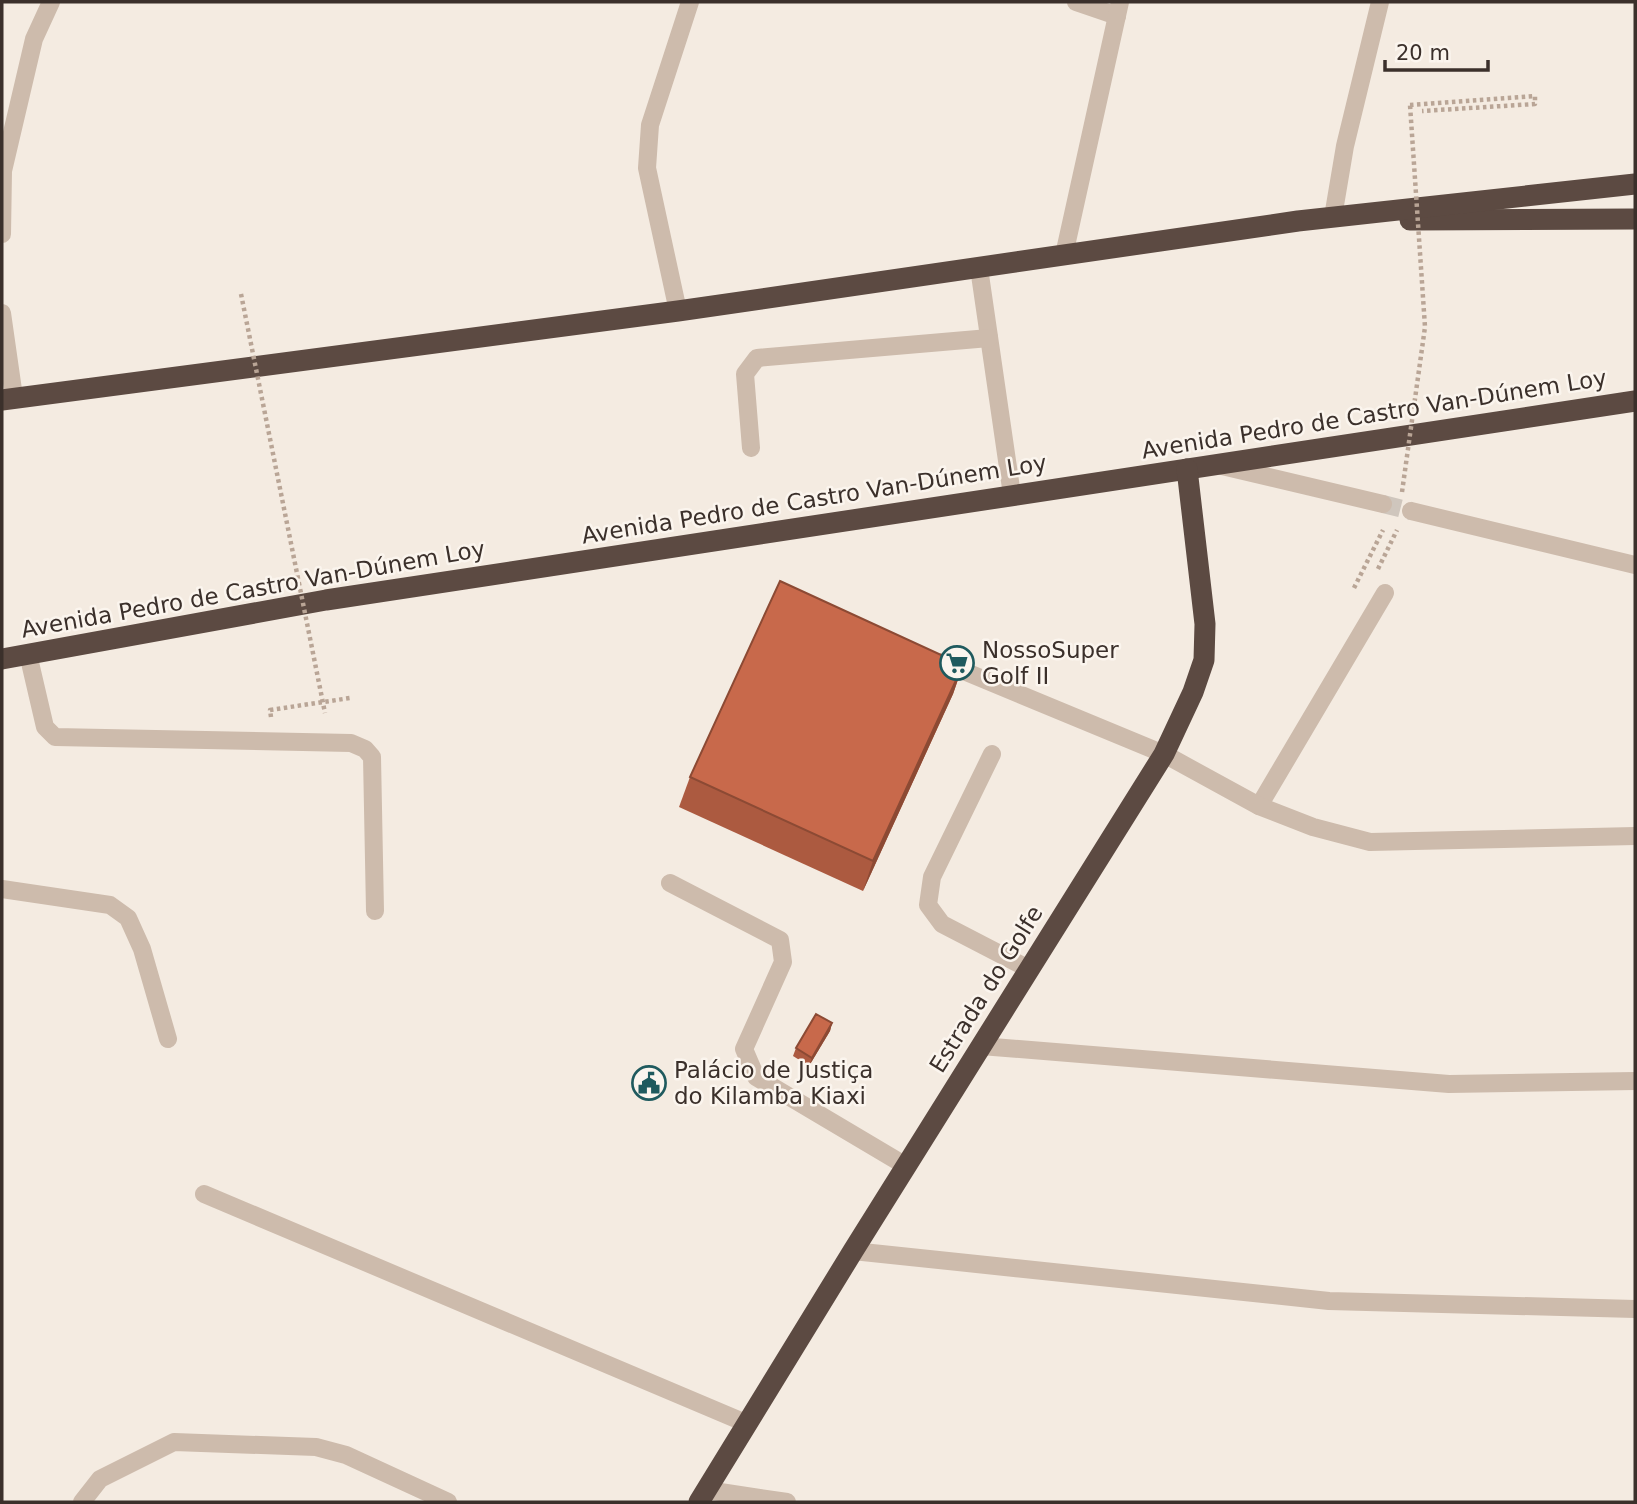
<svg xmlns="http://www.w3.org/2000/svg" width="1637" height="1504" viewBox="0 0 1637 1504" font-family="'DejaVu Sans',sans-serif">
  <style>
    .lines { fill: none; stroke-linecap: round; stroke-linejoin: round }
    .street-tunnel { stroke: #cfc6bd; stroke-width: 18; stroke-dasharray: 18 9; stroke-linecap: butt }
    .path { stroke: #b9a596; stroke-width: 4.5; stroke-dasharray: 3.5 3.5; stroke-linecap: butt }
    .lane { stroke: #cdbbac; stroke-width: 18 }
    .street { stroke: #cdbbac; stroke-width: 18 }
    .highway { stroke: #5c4a42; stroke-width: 21 }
    .path-bridge { stroke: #b9a596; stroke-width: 4.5; stroke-dasharray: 3.5 3.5; stroke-linecap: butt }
    .wall { fill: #ac5a40 }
    .shaded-wall { fill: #8c4a34 }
    .building { fill: #c8694b; stroke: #8c4a34; stroke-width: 2 }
    .labels { text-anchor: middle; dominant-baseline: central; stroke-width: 5; stroke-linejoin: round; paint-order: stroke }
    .street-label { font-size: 23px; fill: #3b302b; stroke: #fbf5ee }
    .poi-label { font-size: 23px; fill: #3b302b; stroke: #fbf5ee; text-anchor: start }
  </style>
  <rect width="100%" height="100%" fill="#f4ebe1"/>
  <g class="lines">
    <polyline class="street-tunnel" points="1383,504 1411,511"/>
    <g class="path">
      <polyline points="1410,105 1535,96 1535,104 1422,111"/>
      <polyline points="1378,569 1397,530"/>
      <polyline points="1354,588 1383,530"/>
      <polyline points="271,717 270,710 350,698"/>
    </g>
    <g class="lane">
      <polyline points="979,268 1012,495"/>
      <polyline points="751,448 745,374 757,358 989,338"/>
      <polyline points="28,654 45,727 55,737 351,743 365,749 372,757 375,911"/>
      <polyline points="942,662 1164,754"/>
      <polyline points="992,754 932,877 928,905 942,924 1029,969"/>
      <polyline points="1259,806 1385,593"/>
      <polyline points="670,883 780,940 783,962 744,1049 756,1077 906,1166"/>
      <polyline points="2,889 110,905 128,918 142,949 168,1039"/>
      <polyline points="204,1194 748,1424"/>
      <polyline points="82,1502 100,1479 174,1442 316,1447 346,1455 448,1502"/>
    </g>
    <g class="street">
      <polyline points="1076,2 1117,16"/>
      <polyline points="1333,217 1345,146 1380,2"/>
      <polyline points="2,234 3,171 34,39 51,2"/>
      <polyline points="1064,255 1120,2"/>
      <polyline points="678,311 647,168 650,125 690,2"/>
      <polyline points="2,313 14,397"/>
      <polyline points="1222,466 1383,504"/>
      <polyline points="1411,511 1635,565"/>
      <polyline points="1164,754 1259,806 1313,827 1370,842 1635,836"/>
      <polyline points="981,1046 1449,1084 1635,1081"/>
      <polyline points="853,1251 1329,1301 1635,1309"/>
      <polyline points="707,1490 787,1502"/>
    </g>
    <g class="highway">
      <polyline points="1410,220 1635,219"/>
      <polyline points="2,400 678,311 1298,221 1635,184"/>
      <polyline points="2,659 326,600 1635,401"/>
      <polyline points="699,1502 853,1251 1164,754 1193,692 1204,660 1205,624 1187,469"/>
    </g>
    <g class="path-bridge">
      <polyline points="241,294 325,713"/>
      <polyline points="1402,492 1425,327 1410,105"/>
    </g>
  </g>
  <g class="wall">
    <polygon points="963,665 953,694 863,891 679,807 690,777"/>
    <polygon points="832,1023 830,1031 809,1066 793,1056 796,1048"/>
  </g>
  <g class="shaded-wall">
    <polygon points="963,665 953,694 863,891 873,861"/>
    <polygon points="832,1023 830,1031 809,1066 812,1058"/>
  </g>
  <g class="building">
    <polygon points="780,581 963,665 873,861 690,777"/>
    <polygon points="816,1014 832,1023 812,1058 796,1048"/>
  </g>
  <defs>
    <g id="supermarket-ring" transform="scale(1.75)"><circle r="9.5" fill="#fbf5ee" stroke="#1f5a5e" stroke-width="1.5"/><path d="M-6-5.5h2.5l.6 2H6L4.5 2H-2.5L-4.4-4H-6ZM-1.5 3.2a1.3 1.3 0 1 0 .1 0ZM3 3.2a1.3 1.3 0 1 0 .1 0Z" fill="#1f5a5e"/></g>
    <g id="civic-ring" transform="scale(1.75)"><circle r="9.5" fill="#fbf5ee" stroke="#1f5a5e" stroke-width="1.5"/><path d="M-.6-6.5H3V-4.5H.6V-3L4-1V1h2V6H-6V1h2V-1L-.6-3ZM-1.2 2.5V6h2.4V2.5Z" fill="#1f5a5e"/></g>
  </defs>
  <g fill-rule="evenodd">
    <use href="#supermarket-ring" x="957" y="663"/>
    <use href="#civic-ring" x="649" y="1083"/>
  </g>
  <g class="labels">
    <g class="street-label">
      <text transform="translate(1374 414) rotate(-9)">Avenida Pedro de Castro Van-Dúnem Loy</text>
      <text transform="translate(814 499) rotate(-9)">Avenida Pedro de Castro Van-Dúnem Loy</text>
      <text transform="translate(253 589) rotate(-10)">Avenida Pedro de Castro Van-Dúnem Loy</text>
      <text transform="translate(986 989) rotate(-58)">Estrada do Golfe</text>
    </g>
    <g class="poi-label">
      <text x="982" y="650">NossoSuper<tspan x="982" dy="26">Golf II</tspan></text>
      <text x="674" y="1070">Palácio de Justiça<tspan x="674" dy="26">do Kilamba Kiaxi</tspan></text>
    </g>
  </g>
  <rect width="1637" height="1504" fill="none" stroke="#3b302b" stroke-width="7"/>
  <path d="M1385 60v10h103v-10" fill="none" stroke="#3b302b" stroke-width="3.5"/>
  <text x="1396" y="60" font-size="21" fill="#3b302b" stroke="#fbf5ee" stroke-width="5" paint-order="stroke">20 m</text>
</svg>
